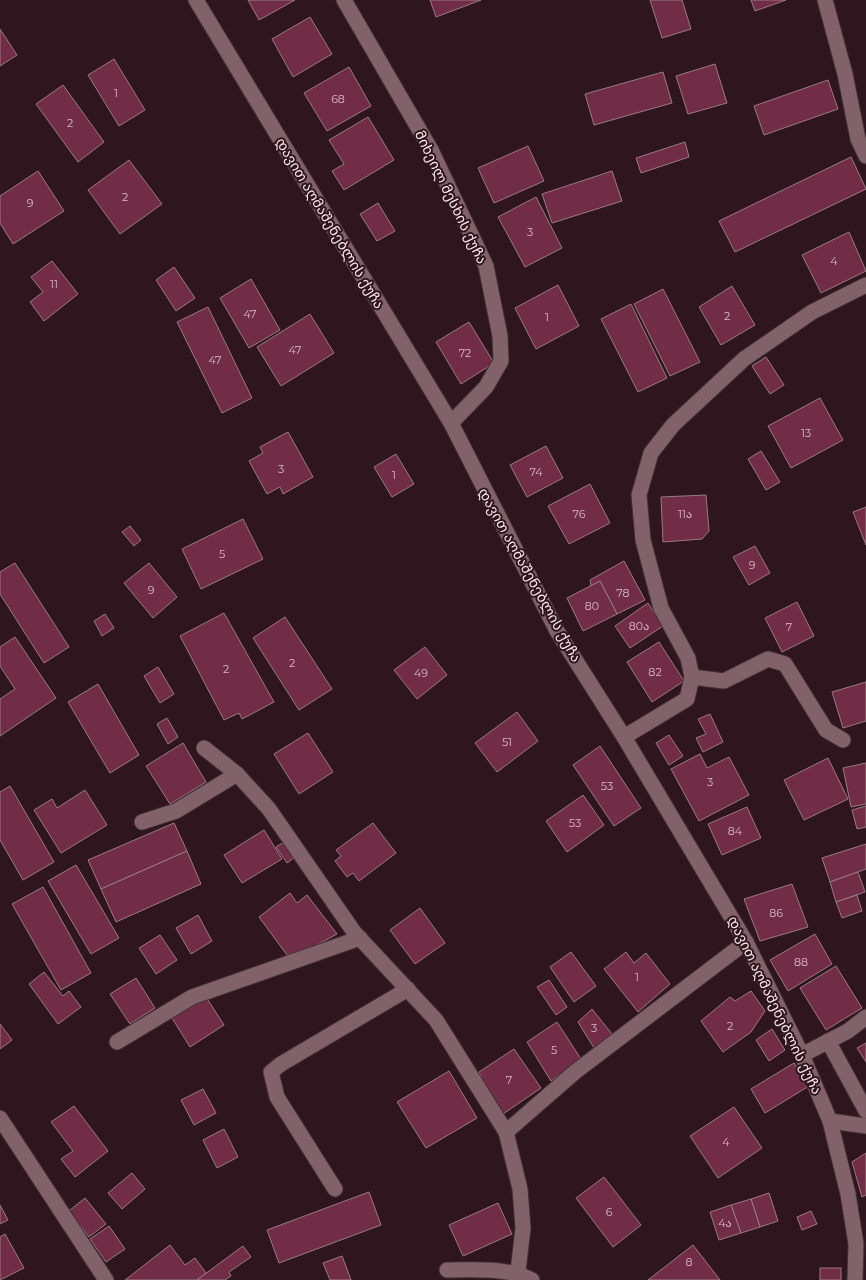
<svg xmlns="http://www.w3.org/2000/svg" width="866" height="1280" viewBox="0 0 866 1280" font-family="Montserrat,'Noto Sans Georgian',sans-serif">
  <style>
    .building { fill: #702d45; stroke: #9b7a83 }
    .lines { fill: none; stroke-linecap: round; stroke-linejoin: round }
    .minor-casing { stroke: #443036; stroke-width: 17 }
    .minor { stroke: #81616a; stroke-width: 15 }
    .labels { text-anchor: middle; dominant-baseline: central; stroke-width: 4; stroke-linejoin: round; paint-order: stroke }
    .number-label { font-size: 11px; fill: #d9b9c3 }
    .street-label { font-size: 14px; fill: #fce8ed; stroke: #2f151e }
  </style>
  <rect width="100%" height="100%" fill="#2f151e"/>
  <g class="building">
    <polygon points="248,0 295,0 259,20"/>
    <polygon points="430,0 481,0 436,17"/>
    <polygon points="650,0 682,0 691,29 662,38"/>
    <polygon points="751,0 786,0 755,11"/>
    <polygon points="310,17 332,54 293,77 272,39"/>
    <polygon points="0,29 17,55 0,66"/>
    <polygon points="114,59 145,110 119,126 88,75"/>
    <polygon points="715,64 727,103 688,114 676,76"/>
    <polygon points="349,67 371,106 327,131 304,93"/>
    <polygon points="663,72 672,103 594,125 585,94"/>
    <polygon points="828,80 838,109 764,135 754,106"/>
    <polygon points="63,85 104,142 78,162 36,104"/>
    <polygon points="368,117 394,160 344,190 332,171 344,164 329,140"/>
    <polygon points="685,142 689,157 641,173 636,158"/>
    <polygon points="528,146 544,181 494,203 478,168"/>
    <polygon points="851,157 866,189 735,252 719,221"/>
    <polygon points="129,160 162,204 120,234 88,190"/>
    <polygon points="38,171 64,211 13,244 0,223 0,196"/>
    <polygon points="612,171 622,201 552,223 542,194"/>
    <polygon points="536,197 562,248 525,267 498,217"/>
    <polygon points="378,203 395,231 377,241 360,214"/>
    <polygon points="849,232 866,271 821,293 802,255"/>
    <polygon points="52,261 78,294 44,321 30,302 43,292 31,277"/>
    <polygon points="174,267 195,298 176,311 156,280"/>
    <polygon points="251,279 280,330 249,348 220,298"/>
    <polygon points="558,285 579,326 536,349 515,308"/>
    <polygon points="732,286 755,325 721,345 699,307"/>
    <polygon points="663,289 700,362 670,376 634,304"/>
    <polygon points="631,304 667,378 638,392 601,319"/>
    <polygon points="208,307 252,398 222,413 177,322"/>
    <polygon points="310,314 334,353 281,386 257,347"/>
    <polygon points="469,322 494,363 461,384 436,342"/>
    <polygon points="766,357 784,385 770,394 752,366"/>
    <polygon points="820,398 843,440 791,468 768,426"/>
    <polygon points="288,432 313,477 283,494 280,487 267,494 249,461 263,453 260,447"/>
    <polygon points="546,446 563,478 527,497 510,465"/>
    <polygon points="761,451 780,482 766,490 748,459"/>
    <polygon points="396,454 414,484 392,497 374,467"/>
    <polygon points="590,484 610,523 569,544 548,506"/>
    <polygon points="706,495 709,531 702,539 663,542 661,497"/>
    <polygon points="866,507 866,545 853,512"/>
    <polygon points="243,519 263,559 201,589 182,549"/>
    <polygon points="130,526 141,540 134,546 122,532"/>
    <polygon points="755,546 770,573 749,585 733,557"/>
    <polygon points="624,561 645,600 617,614 600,581 591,586 590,580"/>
    <polygon points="15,563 69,647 44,663 0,594 0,572"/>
    <polygon points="149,563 177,597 153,618 124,583"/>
    <polygon points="600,581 617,614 583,631 567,598"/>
    <polygon points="797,602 814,636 782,652 765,618"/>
    <polygon points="648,603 663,626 630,648 615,626"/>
    <polygon points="224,613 274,702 242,719 239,713 224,720 180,636"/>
    <polygon points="105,614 114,628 102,636 94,621"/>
    <polygon points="285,617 332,689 299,710 253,638"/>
    <polygon points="15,637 56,698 0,736 0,699 15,689 0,666 0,647"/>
    <polygon points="659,642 684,681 652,702 627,662"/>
    <polygon points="425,647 447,675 417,699 394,670"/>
    <polygon points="158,667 174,694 160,703 144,676"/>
    <polygon points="866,682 866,721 843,728 832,692"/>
    <polygon points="98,684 139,755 110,773 68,702"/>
    <polygon points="517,712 538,741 497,772 475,743"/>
    <polygon points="710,714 723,742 703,752 696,738 706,734 698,719"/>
    <polygon points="167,718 178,737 168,744 157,724"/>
    <polygon points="308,733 333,772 299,794 274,754"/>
    <polygon points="669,735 683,756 669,765 656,743"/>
    <polygon points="183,743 206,782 170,804 146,766"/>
    <polygon points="600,746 641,808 614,826 573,765"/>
    <polygon points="700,754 707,768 729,757 749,795 699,821 671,769"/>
    <polygon points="828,758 848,799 804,820 784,780"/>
    <polygon points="866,763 866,804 851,807 843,768"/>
    <polygon points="10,786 54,862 23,880 0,840 0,792"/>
    <polygon points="85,790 107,825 61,853 34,810 52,799 57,808"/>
    <polygon points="583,795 604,825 567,852 546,821"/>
    <polygon points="866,806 866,827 857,829 852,810"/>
    <polygon points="747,807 761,838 722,855 708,824"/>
    <polygon points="174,823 187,851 101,889 88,860"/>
    <polygon points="373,823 396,853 359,881 353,873 347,877 335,861 341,856 336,850"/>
    <polygon points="264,830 282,859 242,883 224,855"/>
    <polygon points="284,842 295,857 287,863 276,847"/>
    <polygon points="866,844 866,869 830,882 822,858"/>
    <polygon points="187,851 201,884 116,922 101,889"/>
    <polygon points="76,865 119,938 91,954 48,881"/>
    <polygon points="858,872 865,892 836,902 830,882"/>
    <polygon points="792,884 808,927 760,941 744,899"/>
    <polygon points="43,887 91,973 61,990 12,904"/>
    <polygon points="290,893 297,903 307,895 337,934 313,947 287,955 259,917"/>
    <polygon points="857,895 862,911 842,918 836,902"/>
    <polygon points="420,908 445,943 415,964 390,930"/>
    <polygon points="198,915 212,941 191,954 176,928"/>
    <polygon points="815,934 832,964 788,991 770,960"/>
    <polygon points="160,935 177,960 156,974 139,948"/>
    <polygon points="571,952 596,986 574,1002 550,967"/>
    <polygon points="626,952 634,963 646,953 670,984 638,1012 604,969"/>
    <polygon points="836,966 862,1008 826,1030 800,988"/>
    <polygon points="44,972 63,996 69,991 81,1007 58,1024 29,984"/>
    <polygon points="136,978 155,1008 130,1024 110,994"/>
    <polygon points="549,980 567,1007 556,1015 537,987"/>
    <polygon points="751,991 765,1011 751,1032 723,1052 701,1021 730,997 735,1001"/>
    <polygon points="206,997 224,1025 190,1047 172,1018"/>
    <polygon points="592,1009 612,1034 594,1048 578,1022"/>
    <polygon points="557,1022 581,1059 551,1081 527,1042"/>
    <polygon points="0,1024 12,1040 0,1049"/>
    <polygon points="772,1029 785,1050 769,1061 756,1040"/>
    <polygon points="866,1043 866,1062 857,1048"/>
    <polygon points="514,1049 541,1088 503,1114 486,1087 479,1072"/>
    <polygon points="794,1063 809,1086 765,1113 751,1089"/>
    <polygon points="449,1071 477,1118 426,1148 397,1102"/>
    <polygon points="203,1089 216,1113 194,1125 181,1100"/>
    <polygon points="74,1106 108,1151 75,1177 61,1159 73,1151 51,1122"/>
    <polygon points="734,1107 762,1148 718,1178 690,1136"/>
    <polygon points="224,1129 238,1157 217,1168 203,1140"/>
    <polygon points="866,1153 866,1195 862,1197 852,1162"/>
    <polygon points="132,1173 145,1189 122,1209 108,1193"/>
    <polygon points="604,1177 641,1225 613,1247 576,1198"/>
    <polygon points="369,1192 381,1225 279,1263 267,1230"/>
    <polygon points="769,1193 778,1221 760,1227 751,1199"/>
    <polygon points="85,1198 106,1224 89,1237 69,1211"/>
    <polygon points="751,1199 760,1227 741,1233 731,1205"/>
    <polygon points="498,1203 512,1234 463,1256 449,1225"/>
    <polygon points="0,1205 8,1220 0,1224"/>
    <polygon points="731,1205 741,1233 719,1240 710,1212"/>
    <polygon points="811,1211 817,1224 802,1230 797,1217"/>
    <polygon points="109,1226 125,1249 106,1262 90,1239"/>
    <polygon points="5,1234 24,1268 0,1280 0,1237"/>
    <polygon points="170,1245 185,1265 195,1258 206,1273 197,1280 125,1280"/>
    <polygon points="693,1245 720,1280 648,1280"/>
    <polygon points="243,1246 251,1257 229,1272 231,1276 225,1280 197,1280"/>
    <polygon points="342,1256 351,1280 330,1280 323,1263"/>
    <rect x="820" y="1268" width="21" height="12"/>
  </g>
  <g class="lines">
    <g class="minor-casing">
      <g id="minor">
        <polyline points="196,0 451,423 557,631 624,737 746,942 802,1055 830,1121 848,1194 856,1244 855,1280"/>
        <polyline points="344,0 431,150 486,266 500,336 501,361 486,387 451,423"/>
        <polyline points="825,0 845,74 858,139 866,156"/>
        <polyline points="692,677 724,681 768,659 785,664 826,730 843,740"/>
        <polyline points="624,737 687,699 692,677 688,658 661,608 643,540 639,495 651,453 673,425 744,359 812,312 866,285"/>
        <polyline points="204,748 237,774 269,809 354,932 436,1020 506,1132 520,1189 523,1228 517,1280"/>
        <polyline points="142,822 176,811 237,774"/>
        <polyline points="828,1041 866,1111"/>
        <polyline points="117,1042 192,997 360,938"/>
        <polyline points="802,1055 848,1031 866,1017"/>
        <polyline points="0,1118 106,1280"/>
        <polyline points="830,1121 866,1126"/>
        <polyline points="506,1132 575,1072 746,942"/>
        <polyline points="335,1189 277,1097 271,1072 281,1064 408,989"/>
        <path d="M 447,1270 C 476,1270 506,1267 532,1280"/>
      </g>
    </g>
    <use href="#minor" class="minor"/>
  </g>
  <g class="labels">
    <g class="number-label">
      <text x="116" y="93">1</text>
      <text x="338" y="99">68</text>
      <text x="70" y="123">2</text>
      <text x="125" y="197">2</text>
      <text x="30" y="203">9</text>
      <text x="530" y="232">3</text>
      <text x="834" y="261">4</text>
      <text x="54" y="284">11</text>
      <text x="250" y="314">47</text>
      <text x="727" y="316">2</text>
      <text x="547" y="317">1</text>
      <text x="295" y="350">47</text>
      <text x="465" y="353">72</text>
      <text x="215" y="360">47</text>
      <text x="806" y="433">13</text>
      <text x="281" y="469">3</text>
      <text x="536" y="472">74</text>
      <text x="394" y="475">1</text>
      <text x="579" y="514">76</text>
      <text x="685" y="514">11ა</text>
      <text x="222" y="554">5</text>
      <text x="752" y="565">9</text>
      <text x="151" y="590">9</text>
      <text x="623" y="593">78</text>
      <text x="592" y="606">80</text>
      <text x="639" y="626">80ა</text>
      <text x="789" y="627">7</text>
      <text x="292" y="663">2</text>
      <text x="226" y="669">2</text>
      <text x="655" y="672">82</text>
      <text x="421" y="673">49</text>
      <text x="507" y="742">51</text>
      <text x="710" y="782">3</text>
      <text x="607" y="786">53</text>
      <text x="575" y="823">53</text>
      <text x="735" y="831">84</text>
      <text x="776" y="913">86</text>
      <text x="801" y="962">88</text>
      <text x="637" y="977">1</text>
      <text x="730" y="1026">2</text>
      <text x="594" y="1028">3</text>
      <text x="554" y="1050">5</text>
      <text x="509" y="1080">7</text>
      <text x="726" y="1142">4</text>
      <text x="609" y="1212">6</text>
      <text x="725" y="1223">4ა</text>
      <text x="689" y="1262">8</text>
    </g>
    <g class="street-label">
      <text transform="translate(451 197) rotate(64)">მიხეილ მესხის ქუჩა</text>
      <text transform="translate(330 223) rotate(59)">დავით აღმაშენებლის ქუჩა</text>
      <text transform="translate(530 575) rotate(61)">დავით აღმაშენებლის ქუჩა</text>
      <text transform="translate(775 1005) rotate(64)">დავით აღმაშენებლის ქუჩა</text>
    </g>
  </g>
</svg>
